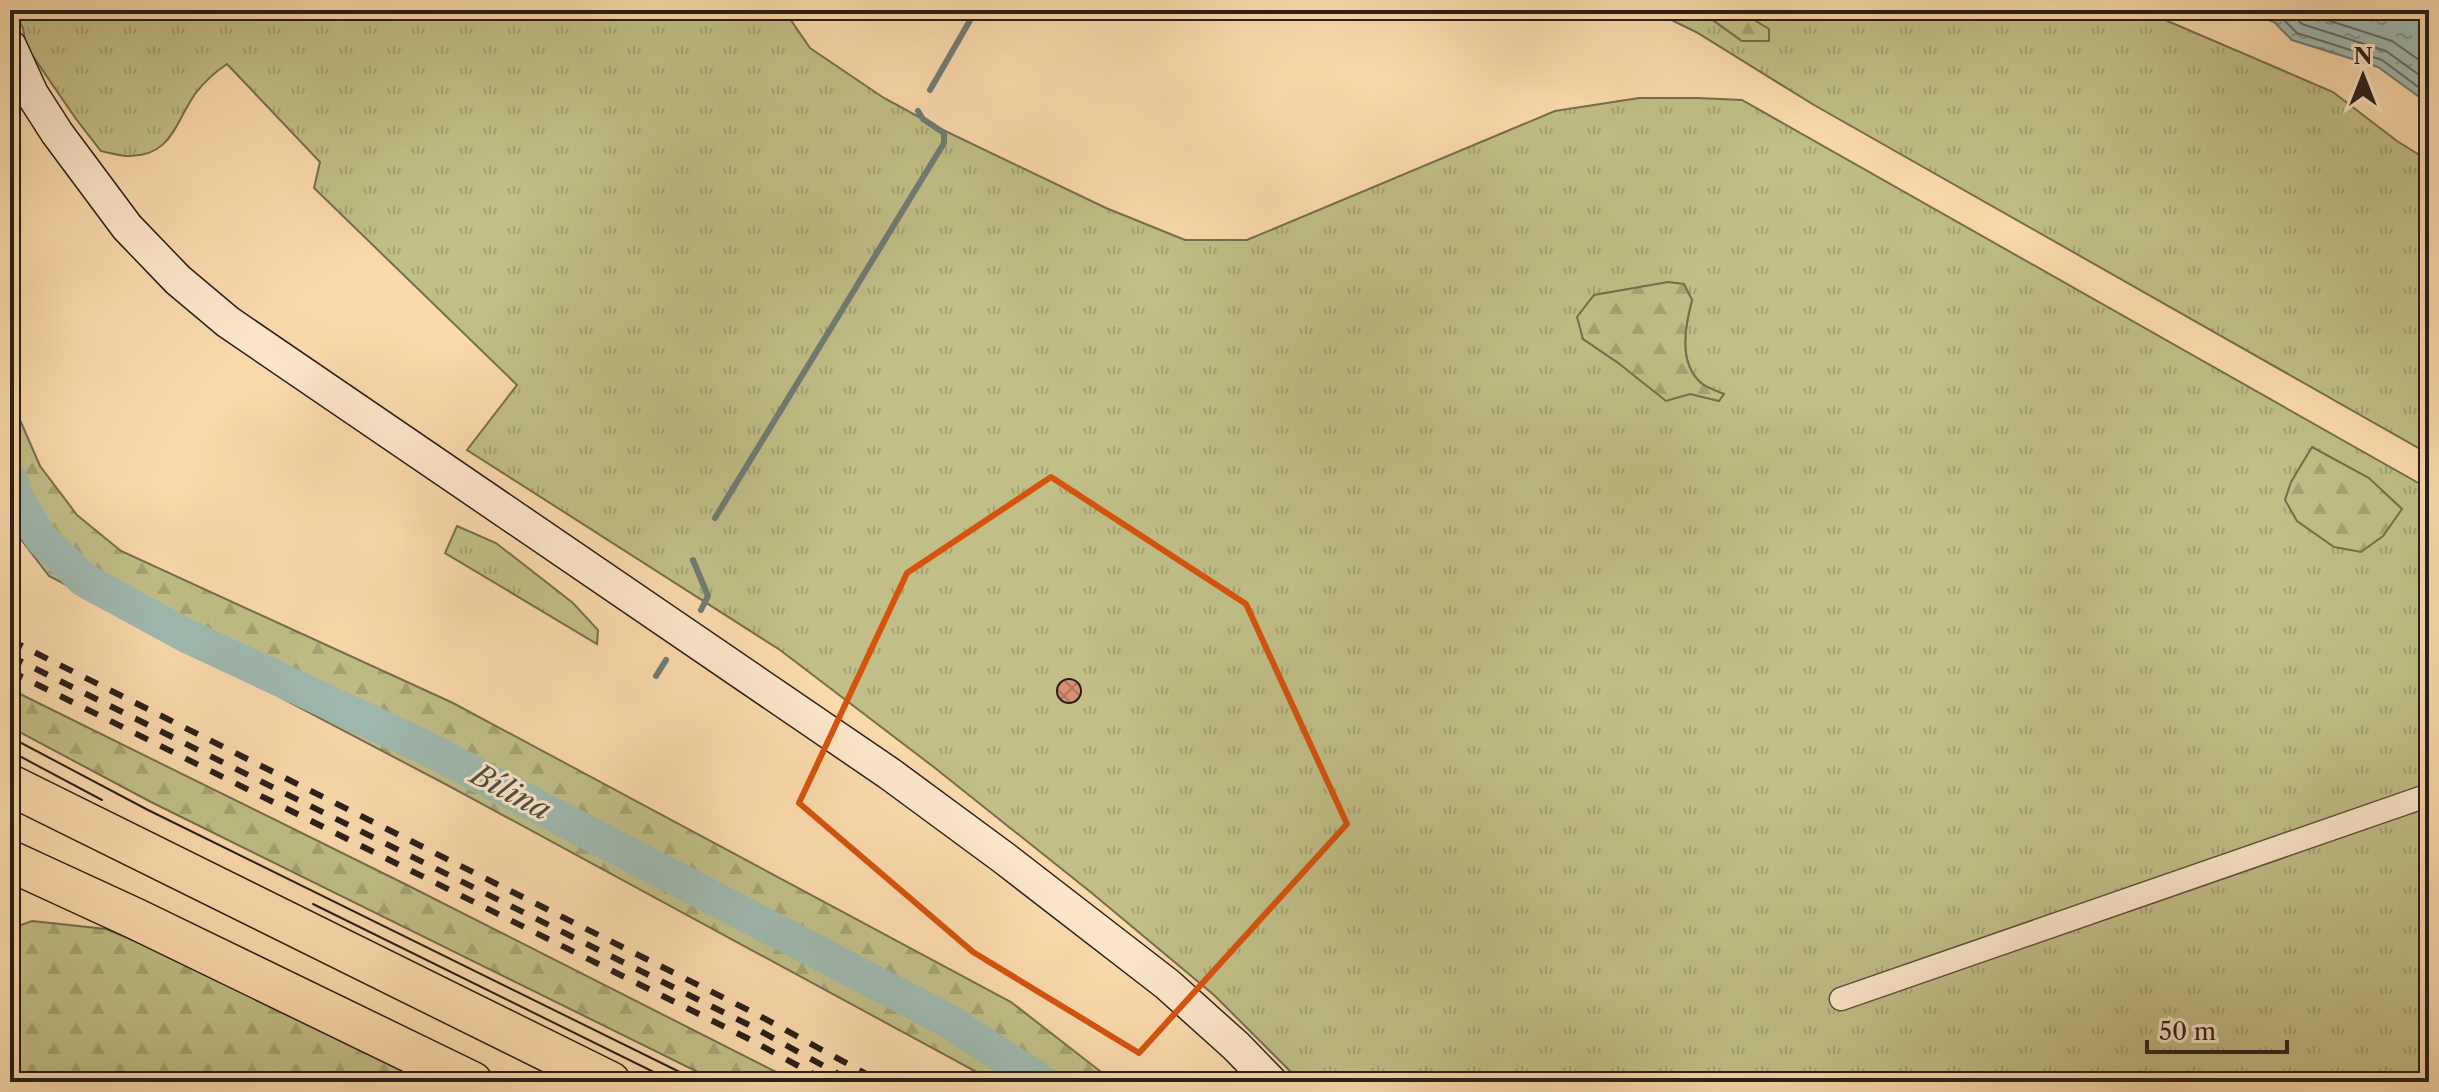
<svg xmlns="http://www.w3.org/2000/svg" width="2439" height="1092" viewBox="0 0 2439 1092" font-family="'Libre Caslon Text',serif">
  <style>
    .grass { fill: url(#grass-tufts); stroke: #756e4f; stroke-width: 2; fill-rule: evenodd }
    .forest { fill: url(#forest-firs); stroke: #756e4f; stroke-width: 2 }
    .water { fill: url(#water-ripples); stroke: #707b73; stroke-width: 2 }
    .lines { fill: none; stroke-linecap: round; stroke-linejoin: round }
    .shore { stroke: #646c64; stroke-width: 2 }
    .stream { stroke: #707b73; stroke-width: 6 }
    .river { stroke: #9fb9b0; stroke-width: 34 }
    .building { fill: url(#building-cross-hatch); stroke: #291f17; stroke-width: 2 }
    .street-casing { stroke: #5d4e3c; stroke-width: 25 }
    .secondary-casing { stroke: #291f17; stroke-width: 35 }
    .highway-casing { stroke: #291f17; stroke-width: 43 }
    .street { stroke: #fce6c9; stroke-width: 22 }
    .secondary { stroke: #fce6c9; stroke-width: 32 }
    .highway { stroke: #fad9ac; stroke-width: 40 }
    .tram { stroke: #291f17; stroke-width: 2 }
    .rail { stroke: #291f17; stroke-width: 6; stroke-dasharray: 14 14; stroke-linecap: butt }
    .marked { fill: none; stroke: #d5530d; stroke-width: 6; stroke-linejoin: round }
    .labels { text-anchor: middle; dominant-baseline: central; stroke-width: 6; stroke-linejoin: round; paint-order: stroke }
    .water-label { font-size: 30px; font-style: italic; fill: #4c4d45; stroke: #fce6c9 }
  </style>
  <defs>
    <pattern id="grass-tufts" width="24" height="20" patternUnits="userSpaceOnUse" patternTransform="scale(2)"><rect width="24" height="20" fill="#c1be87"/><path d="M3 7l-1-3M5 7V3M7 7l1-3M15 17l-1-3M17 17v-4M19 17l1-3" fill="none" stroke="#a6a374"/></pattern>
    <pattern id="forest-firs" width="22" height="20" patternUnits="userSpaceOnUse" patternTransform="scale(2)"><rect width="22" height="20" fill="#c1be87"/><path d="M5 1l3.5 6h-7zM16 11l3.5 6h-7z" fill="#a6a374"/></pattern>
    <pattern id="water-ripples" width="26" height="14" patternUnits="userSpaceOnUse" patternTransform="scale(2)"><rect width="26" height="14" fill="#9fb9b0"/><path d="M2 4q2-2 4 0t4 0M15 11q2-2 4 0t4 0" fill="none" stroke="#82968e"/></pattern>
    <pattern id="building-cross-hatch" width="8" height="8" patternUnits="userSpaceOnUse" patternTransform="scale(2)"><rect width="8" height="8" fill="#d69171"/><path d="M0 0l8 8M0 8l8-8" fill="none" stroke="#ae765c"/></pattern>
  </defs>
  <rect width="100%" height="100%" fill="#fad9ac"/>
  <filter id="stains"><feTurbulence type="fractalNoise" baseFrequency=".0025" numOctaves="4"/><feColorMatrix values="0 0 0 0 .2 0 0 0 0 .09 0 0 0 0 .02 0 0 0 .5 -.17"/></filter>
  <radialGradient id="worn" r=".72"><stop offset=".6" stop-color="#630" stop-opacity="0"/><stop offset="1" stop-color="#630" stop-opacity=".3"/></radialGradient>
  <g class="grass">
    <path d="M 13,10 L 784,10 L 810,48 L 884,98 L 941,129 L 1106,208 L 1185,240 L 1247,240 L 1555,111 L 1639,98 L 1698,98 L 1742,100 L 2429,489 L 2429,1082 L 1301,1082 L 1214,995 L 1093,894 L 935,768 L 780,650 L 467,450 L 517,385 L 314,188 L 320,162 L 227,64 C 215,72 204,82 195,94 C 175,123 171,158 126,156 C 118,155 109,153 101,151 L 76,119 L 26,46 L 23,28 ZM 1692,300 C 1685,327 1678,361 1700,382 C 1706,388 1716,391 1723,394 L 1690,394 L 1617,362 L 1583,339 Z"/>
    <polygon points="1651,10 1710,10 1707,16 1742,41 1769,40 1769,30 1738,10 2142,10 2333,92 2397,141 2429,161 2429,454 1814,105 1696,32"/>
    <polygon points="457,526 496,543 573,603 598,630 597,644 445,553"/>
  </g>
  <g class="forest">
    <polygon points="1710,10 1738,10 1769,29 1769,41 1742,41 1706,15"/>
    <path d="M 1668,282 L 1684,284 L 1692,300 C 1685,326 1678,363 1701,383 C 1707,388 1717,391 1724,394 L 1719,401 L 1690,394 L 1666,401 L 1617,362 L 1583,339 L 1577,317 L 1594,295 Z"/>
    <polygon points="10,397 40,466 77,515 121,551 453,703 1011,1002 1114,1082 995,1082 449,786 49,576 10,525"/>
    <polygon points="2312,447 2369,478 2402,509 2383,536 2361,552 2334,547 2297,521 2285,500 2291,482"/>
    <polygon points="10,689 409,886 796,1082 718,1082 151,802 10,727"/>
    <polygon points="32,921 106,929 201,968 444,1082 10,1082 10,929"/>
  </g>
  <polygon class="water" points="2242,10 2429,10 2429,104 2378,67 2292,40 2274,22"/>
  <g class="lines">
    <g class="shore">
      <polyline points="2266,10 2279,15 2297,33 2382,60 2429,95"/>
      <polyline points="2288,10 2302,24 2386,51 2429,82"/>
      <polyline points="2305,10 2309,14 2392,41 2429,67"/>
    </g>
    <g class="stream">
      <polyline points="930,90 976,10"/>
      <polyline points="715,518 944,143 944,133 923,119 918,111"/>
      <polyline points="693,560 708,596 701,610"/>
      <polyline points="656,676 666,660"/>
    </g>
    <polyline class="river" points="10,478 19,503 41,538 84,580 187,636 424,747 947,1020 1042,1082"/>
  </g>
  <circle class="building" cx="1069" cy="691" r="12"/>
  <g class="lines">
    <g class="street-casing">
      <polyline id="street" points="1841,999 2429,795"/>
    </g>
    <g class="secondary-casing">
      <polyline id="secondary" points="10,46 32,94 57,133 127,227 178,280 228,322 890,774 1004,858 1167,984 1236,1046 1271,1082"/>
    </g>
    <g class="highway-casing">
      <g id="highway">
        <polyline points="10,785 610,1082"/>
        <polyline points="10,861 136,919 472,1082"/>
      </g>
    </g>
    <use href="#street" class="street"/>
    <use href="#secondary" class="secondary"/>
    <use href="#highway" class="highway"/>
    <g class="tram">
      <polyline points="10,737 148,810 700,1082"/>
      <polyline points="10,751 102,800"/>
      <polyline points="313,904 674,1082"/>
    </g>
    <g class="rail">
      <polyline points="10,640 758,1015 881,1082"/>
      <polyline points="10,656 753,1027 853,1082"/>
      <polyline points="10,671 747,1038 828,1082"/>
    </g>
  </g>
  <path class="marked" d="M 1051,477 L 1246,604 L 1347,824 L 1139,1053 L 973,952 L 799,803 L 907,573 Z"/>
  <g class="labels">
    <g class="water-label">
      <text transform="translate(511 792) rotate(28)">Bílina</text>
    </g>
  </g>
  <rect width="2439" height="1092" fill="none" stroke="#fad9ac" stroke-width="40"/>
  <rect x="12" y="12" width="2415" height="1068" fill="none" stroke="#291f17" stroke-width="4"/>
  <rect x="20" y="20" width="2399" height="1052" fill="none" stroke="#291f17" stroke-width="2"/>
  <g transform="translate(2363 76)" stroke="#fce6c9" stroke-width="6" paint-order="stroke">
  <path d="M0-6L14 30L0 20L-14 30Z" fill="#291f17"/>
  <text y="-12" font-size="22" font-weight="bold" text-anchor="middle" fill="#291f17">N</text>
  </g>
  <path d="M2147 1040v12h140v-12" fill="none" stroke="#291f17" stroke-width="4"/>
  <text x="2159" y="1040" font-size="24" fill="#291f17" stroke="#fce6c9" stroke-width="6" paint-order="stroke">50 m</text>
  <rect width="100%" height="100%" filter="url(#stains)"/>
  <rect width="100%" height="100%" fill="url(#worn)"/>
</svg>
